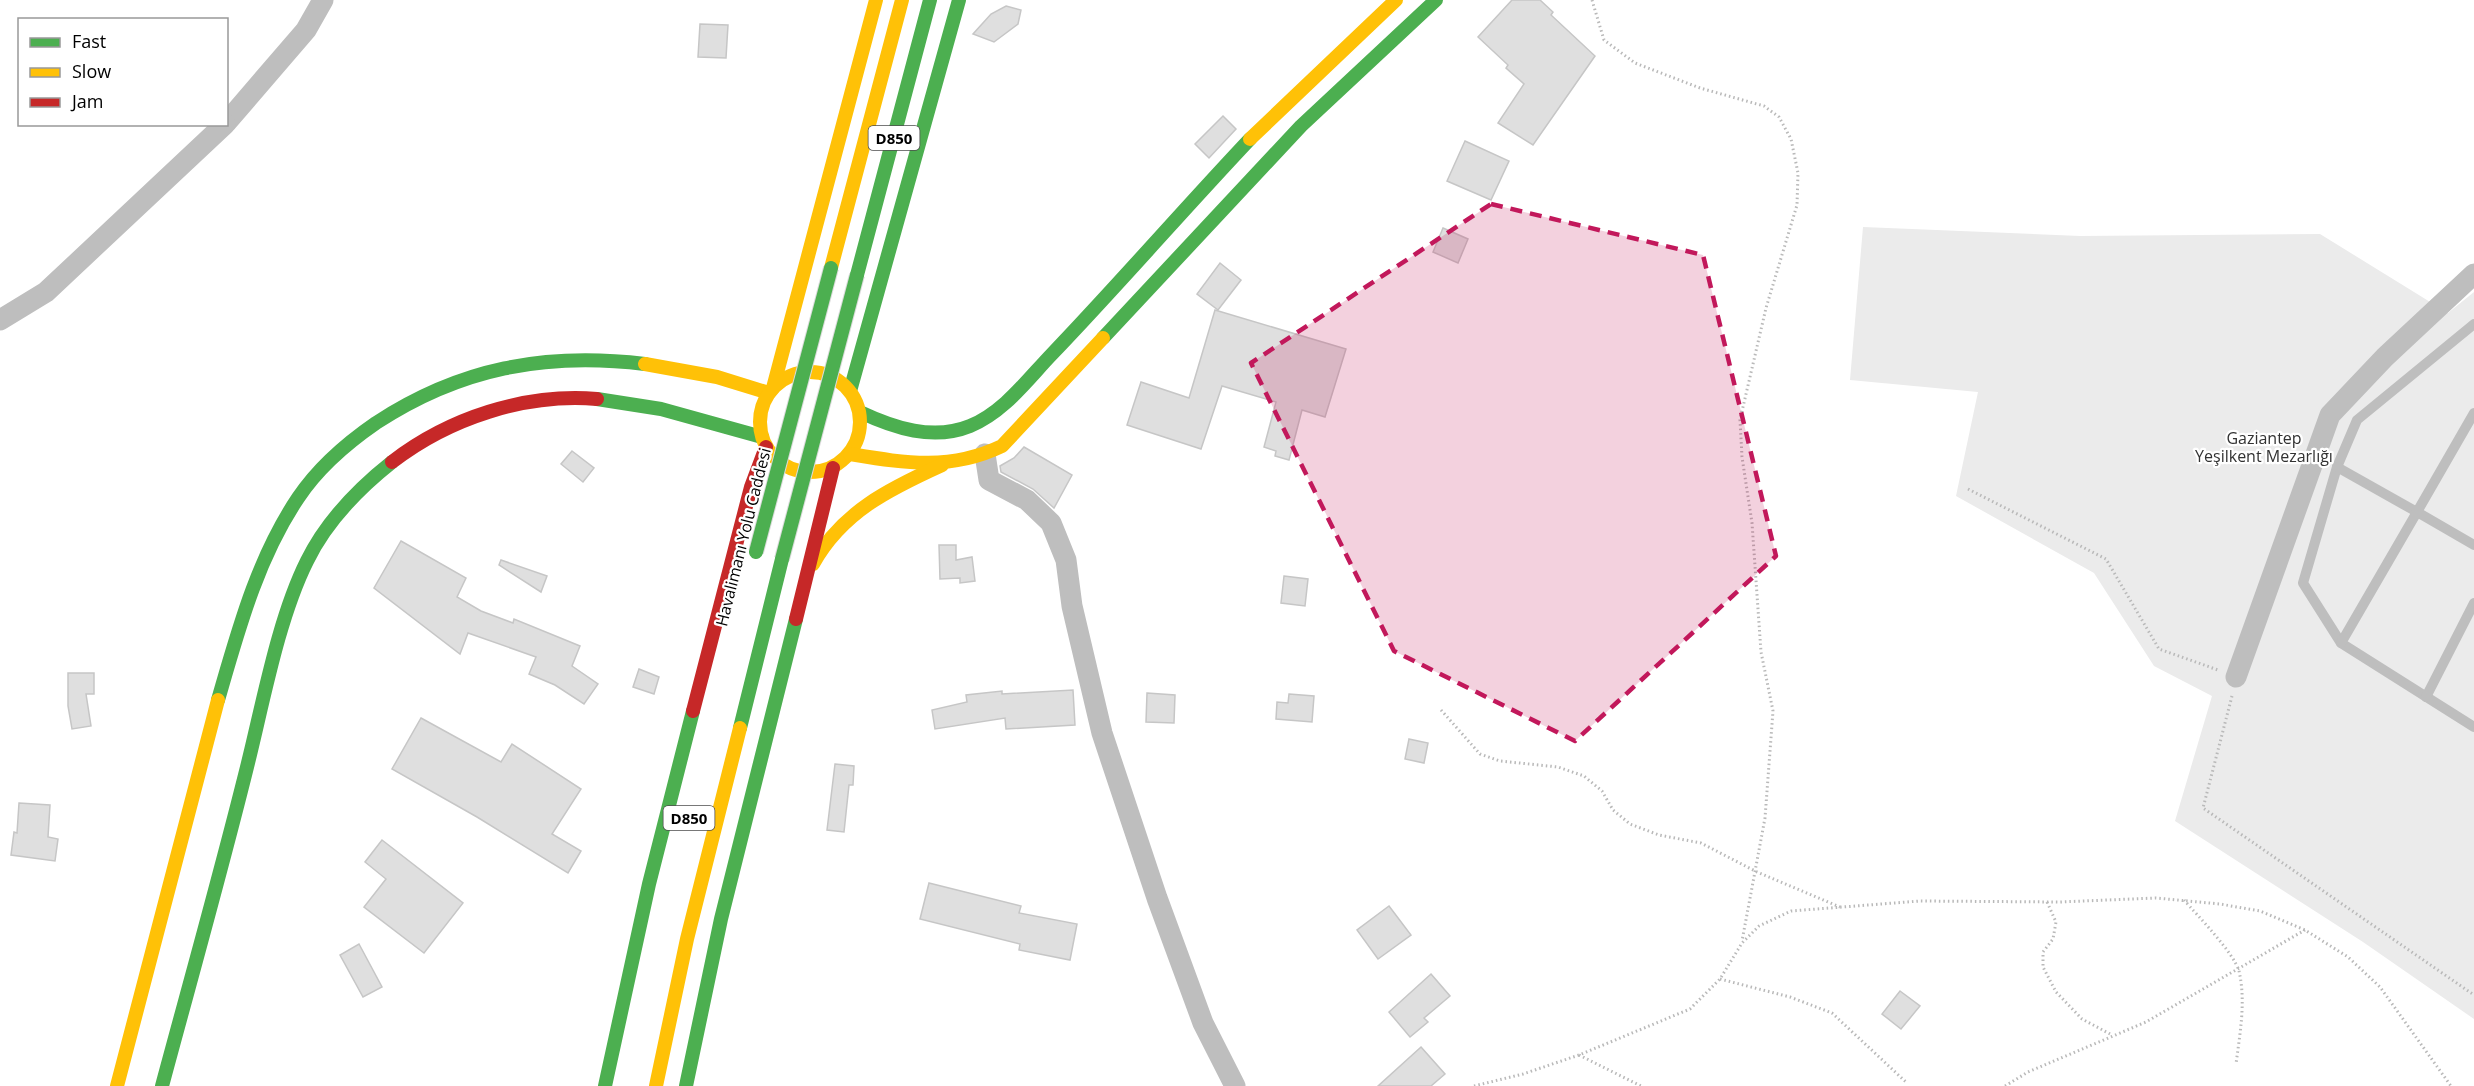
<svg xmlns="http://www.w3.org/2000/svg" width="2474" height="1086" viewBox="0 0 2474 1086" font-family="'Open Sans',sans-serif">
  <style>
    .green { fill: #ebebeb }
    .building { fill: #dfdfdf; stroke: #c6c6c6; stroke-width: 1.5 }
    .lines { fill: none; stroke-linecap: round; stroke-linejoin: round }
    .path { stroke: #b9b9b9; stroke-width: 3; stroke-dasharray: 1.5 3; stroke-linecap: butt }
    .lane { stroke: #bebebe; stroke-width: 10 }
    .street { stroke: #bebebe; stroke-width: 21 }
    .fast { stroke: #4caf50; stroke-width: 14 }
    .slow { stroke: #ffc107; stroke-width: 14 }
    .jam { stroke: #c62828; stroke-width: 14 }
    .fast-bridge-casing { stroke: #dbdbdb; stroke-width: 16; stroke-linecap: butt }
    .fast-bridge { stroke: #4caf50; stroke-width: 14 }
    .marked { fill: #c2185b; fill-opacity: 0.2; stroke: #c2185b; stroke-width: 4.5; stroke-dasharray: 12 8; stroke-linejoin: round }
    .labels { text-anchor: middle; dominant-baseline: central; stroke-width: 4.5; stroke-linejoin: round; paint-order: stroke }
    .shield { fill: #fff; stroke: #4c4c4c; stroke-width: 1.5 }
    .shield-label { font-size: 15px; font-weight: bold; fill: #000 }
    .park-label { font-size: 16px; fill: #323232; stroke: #fff }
    .street-label { font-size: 16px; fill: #000; stroke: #fff }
  </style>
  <rect width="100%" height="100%" fill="#fff"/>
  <polygon class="green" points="1863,227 2080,236 2320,234 2448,313 2474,292 2474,1019 2363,942 2175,821 2212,696 2154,666 2094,573 1956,496 1978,392 1850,380"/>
  <g class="building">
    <polygon points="1512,0 1540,0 1553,12 1551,15 1595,56 1533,145 1498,123 1524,84 1506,68 1508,65 1478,37"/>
    <polygon points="1006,6 1021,10 1018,24 994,42 973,34 991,14"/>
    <polygon points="700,24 728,25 726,58 698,57"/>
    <polygon points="1223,116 1236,129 1209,158 1195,144"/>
    <polygon points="1465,141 1509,161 1491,200 1447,181"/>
    <polygon points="1443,228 1468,239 1458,263 1433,252"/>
    <polygon points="1220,263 1241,280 1218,310 1197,294"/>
    <polygon points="1215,310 1346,349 1325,417 1302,410 1289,460 1275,456 1276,451 1264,447 1276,402 1222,386 1201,449 1127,425 1141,382 1189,398"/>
    <polygon points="1024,447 1072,475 1054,508 1033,489 1001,472 1000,466 1014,458"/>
    <polygon points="572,451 594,468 583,482 561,464"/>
    <polygon points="401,541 466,578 457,597 481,611 513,623 514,619 580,646 572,666 598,684 584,704 555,685 529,674 536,657 468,633 460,654 374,588"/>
    <polygon points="939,545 956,545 956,560 972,557 975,581 960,583 960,578 940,579"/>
    <polygon points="501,560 547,576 541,592 499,565"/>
    <polygon points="1284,576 1308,579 1305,606 1281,603"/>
    <polygon points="639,669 659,677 654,694 633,687"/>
    <polygon points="68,673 94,673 94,694 86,694 91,726 72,729 68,706"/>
    <polygon points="1073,690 1075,725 1006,729 1005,718 935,729 932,710 967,702 966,695 1002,691 1002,694"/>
    <polygon points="1147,693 1175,695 1174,723 1146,722"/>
    <polygon points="1289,694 1314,696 1312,722 1276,719 1277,702 1288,703"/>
    <polygon points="421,718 501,762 512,744 581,789 552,834 581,851 568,873 477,817 392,769"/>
    <polygon points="1409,739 1428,743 1424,763 1405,759"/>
    <polygon points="835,764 854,766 853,785 849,785 844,832 827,830"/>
    <polygon points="19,803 50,805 48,837 58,839 55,861 11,855 14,832 17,833"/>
    <polygon points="382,840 463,903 424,953 364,907 386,879 365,862"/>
    <polygon points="929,883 1021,906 1019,913 1077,924 1070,960 1019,950 1020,944 920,919"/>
    <polygon points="1389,906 1411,935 1378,959 1357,930"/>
    <polygon points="359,944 382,987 363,997 340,955"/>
    <polygon points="1431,974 1450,996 1424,1018 1428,1022 1410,1037 1389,1012"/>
    <polygon points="1900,991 1920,1006 1901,1029 1882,1014"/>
    <polygon points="1421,1047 1445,1074 1431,1086 1378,1086"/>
  </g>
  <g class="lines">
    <g class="path">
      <polyline points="1592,0 1604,40 1635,63 1700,88 1764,106 1779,117 1791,139 1798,173 1797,205 1766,308 1740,420 1742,457 1752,523 1761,652 1773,711 1765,818 1742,941"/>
      <polyline points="1968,489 2106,559 2159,649 2218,670"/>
      <polyline points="2232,696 2203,808 2474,995"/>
      <polyline points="1441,710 1480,754 1500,761 1558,767 1584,776 1602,791 1613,810 1630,824 1659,835 1701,843 1757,872 1840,907"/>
      <path d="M 2184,900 C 2197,915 2234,953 2239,971 C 2246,1001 2240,1033 2236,1064"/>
      <polyline points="2047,902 2056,922 2053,939 2043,952 2043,967 2056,992 2082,1019 2112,1035"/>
      <polyline points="1720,979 1790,997 1832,1013 1907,1083"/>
      <polyline points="1579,1055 1641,1086"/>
      <polyline points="1474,1086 1523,1074 1579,1055 1690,1009 1720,979 1742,943 1759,926 1791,911 1920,901 2059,902 2156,898 2220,904 2260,911 2305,930 2348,957 2380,987 2451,1086"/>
      <polyline points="2005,1086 2028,1072 2146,1022 2305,930"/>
    </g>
    <g class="lane">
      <polyline points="2474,324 2357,420 2337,467 2303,583 2341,643 2474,727"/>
      <polyline points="2337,467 2417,512 2474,413"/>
      <polyline points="2341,643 2417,512 2474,545"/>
      <polyline points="2426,697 2474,603"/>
    </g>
    <g class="street">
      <polyline points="226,123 306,30 323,0"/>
      <polyline points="0,320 46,292 225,124"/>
      <polyline points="985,454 989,480 1027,500 1051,523 1066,560 1072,606 1102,733 1157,898 1203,1023 1235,1086"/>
      <polyline points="2236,677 2330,415 2385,357 2474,274"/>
    </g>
    <g class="fast">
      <polyline points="857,275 930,0"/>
      <polyline points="1103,338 1301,126 1436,0"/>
      <polyline points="850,391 959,0"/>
      <polyline points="597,399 661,409 762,437"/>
      <path d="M 860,412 C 894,428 933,441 970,426 C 1004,412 1027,380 1052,354 C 1119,284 1183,210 1250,139"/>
      <path d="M 218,700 C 238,631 257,559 298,498 C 318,468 347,443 376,423 C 460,368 545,352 645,364"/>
      <polyline points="740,728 782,559"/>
      <path d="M 162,1086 C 190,982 219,879 245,775 C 262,709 277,621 307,561 C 326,522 358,489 392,462"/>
      <polyline points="605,1086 649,884 693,711"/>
      <polyline points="686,1086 721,919 796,619"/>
    </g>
    <g class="slow">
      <polyline points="1250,139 1396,0"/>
      <polyline points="831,268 902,0"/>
      <polyline points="645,364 717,377 769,393"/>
      <circle cx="810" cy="422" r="50"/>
      <polyline points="773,388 876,0"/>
      <path d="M 850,454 C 905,463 950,471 1002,446 L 1103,338"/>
      <path d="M 813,564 C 842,512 889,489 942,465"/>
      <polyline points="117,1086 218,700"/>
      <polyline points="656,1086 687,939 740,728"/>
    </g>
    <g class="jam">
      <path d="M 392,462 C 449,418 525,393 597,399"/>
      <polyline points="796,619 833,468"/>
      <polyline points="693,711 751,487 766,447"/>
    </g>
    <g class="fast-bridge-casing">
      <g id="fast-bridge">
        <polyline points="756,552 831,268"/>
        <polyline points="782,559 857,275"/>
      </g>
    </g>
    <use href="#fast-bridge" class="fast-bridge"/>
  </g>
  <path class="marked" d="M 1491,204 L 1703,255 L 1776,556 L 1575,741 L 1394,651 L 1251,363 Z"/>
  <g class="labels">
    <g class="shield">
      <rect x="868.5" y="126" width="51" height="24" rx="4.5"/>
      <rect x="663.5" y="806" width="51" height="24" rx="4.5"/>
    </g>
    <g class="shield-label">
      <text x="894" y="138">D850</text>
      <text x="689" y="818">D850</text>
    </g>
    <g class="park-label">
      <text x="2264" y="438">Gaziantep<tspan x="2264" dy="18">Yeşilkent Mezarlığı</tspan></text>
    </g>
    <g class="street-label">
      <text transform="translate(743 537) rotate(-76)">Havalimanı Yolu Caddesi</text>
    </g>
  </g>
  <rect x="18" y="18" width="210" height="108" fill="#ffffff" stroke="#999999" stroke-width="1.5"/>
  <rect x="30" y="38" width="30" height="9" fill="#4caf50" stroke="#999999" stroke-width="1.5"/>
  <text x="72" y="48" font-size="18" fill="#000000">Fast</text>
  <rect x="30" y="68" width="30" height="9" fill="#ffc107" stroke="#999999" stroke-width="1.5"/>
  <text x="72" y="78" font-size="18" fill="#000000">Slow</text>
  <rect x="30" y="98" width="30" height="9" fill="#c62828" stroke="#999999" stroke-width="1.5"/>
  <text x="72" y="108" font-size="18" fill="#000000">Jam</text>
</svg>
